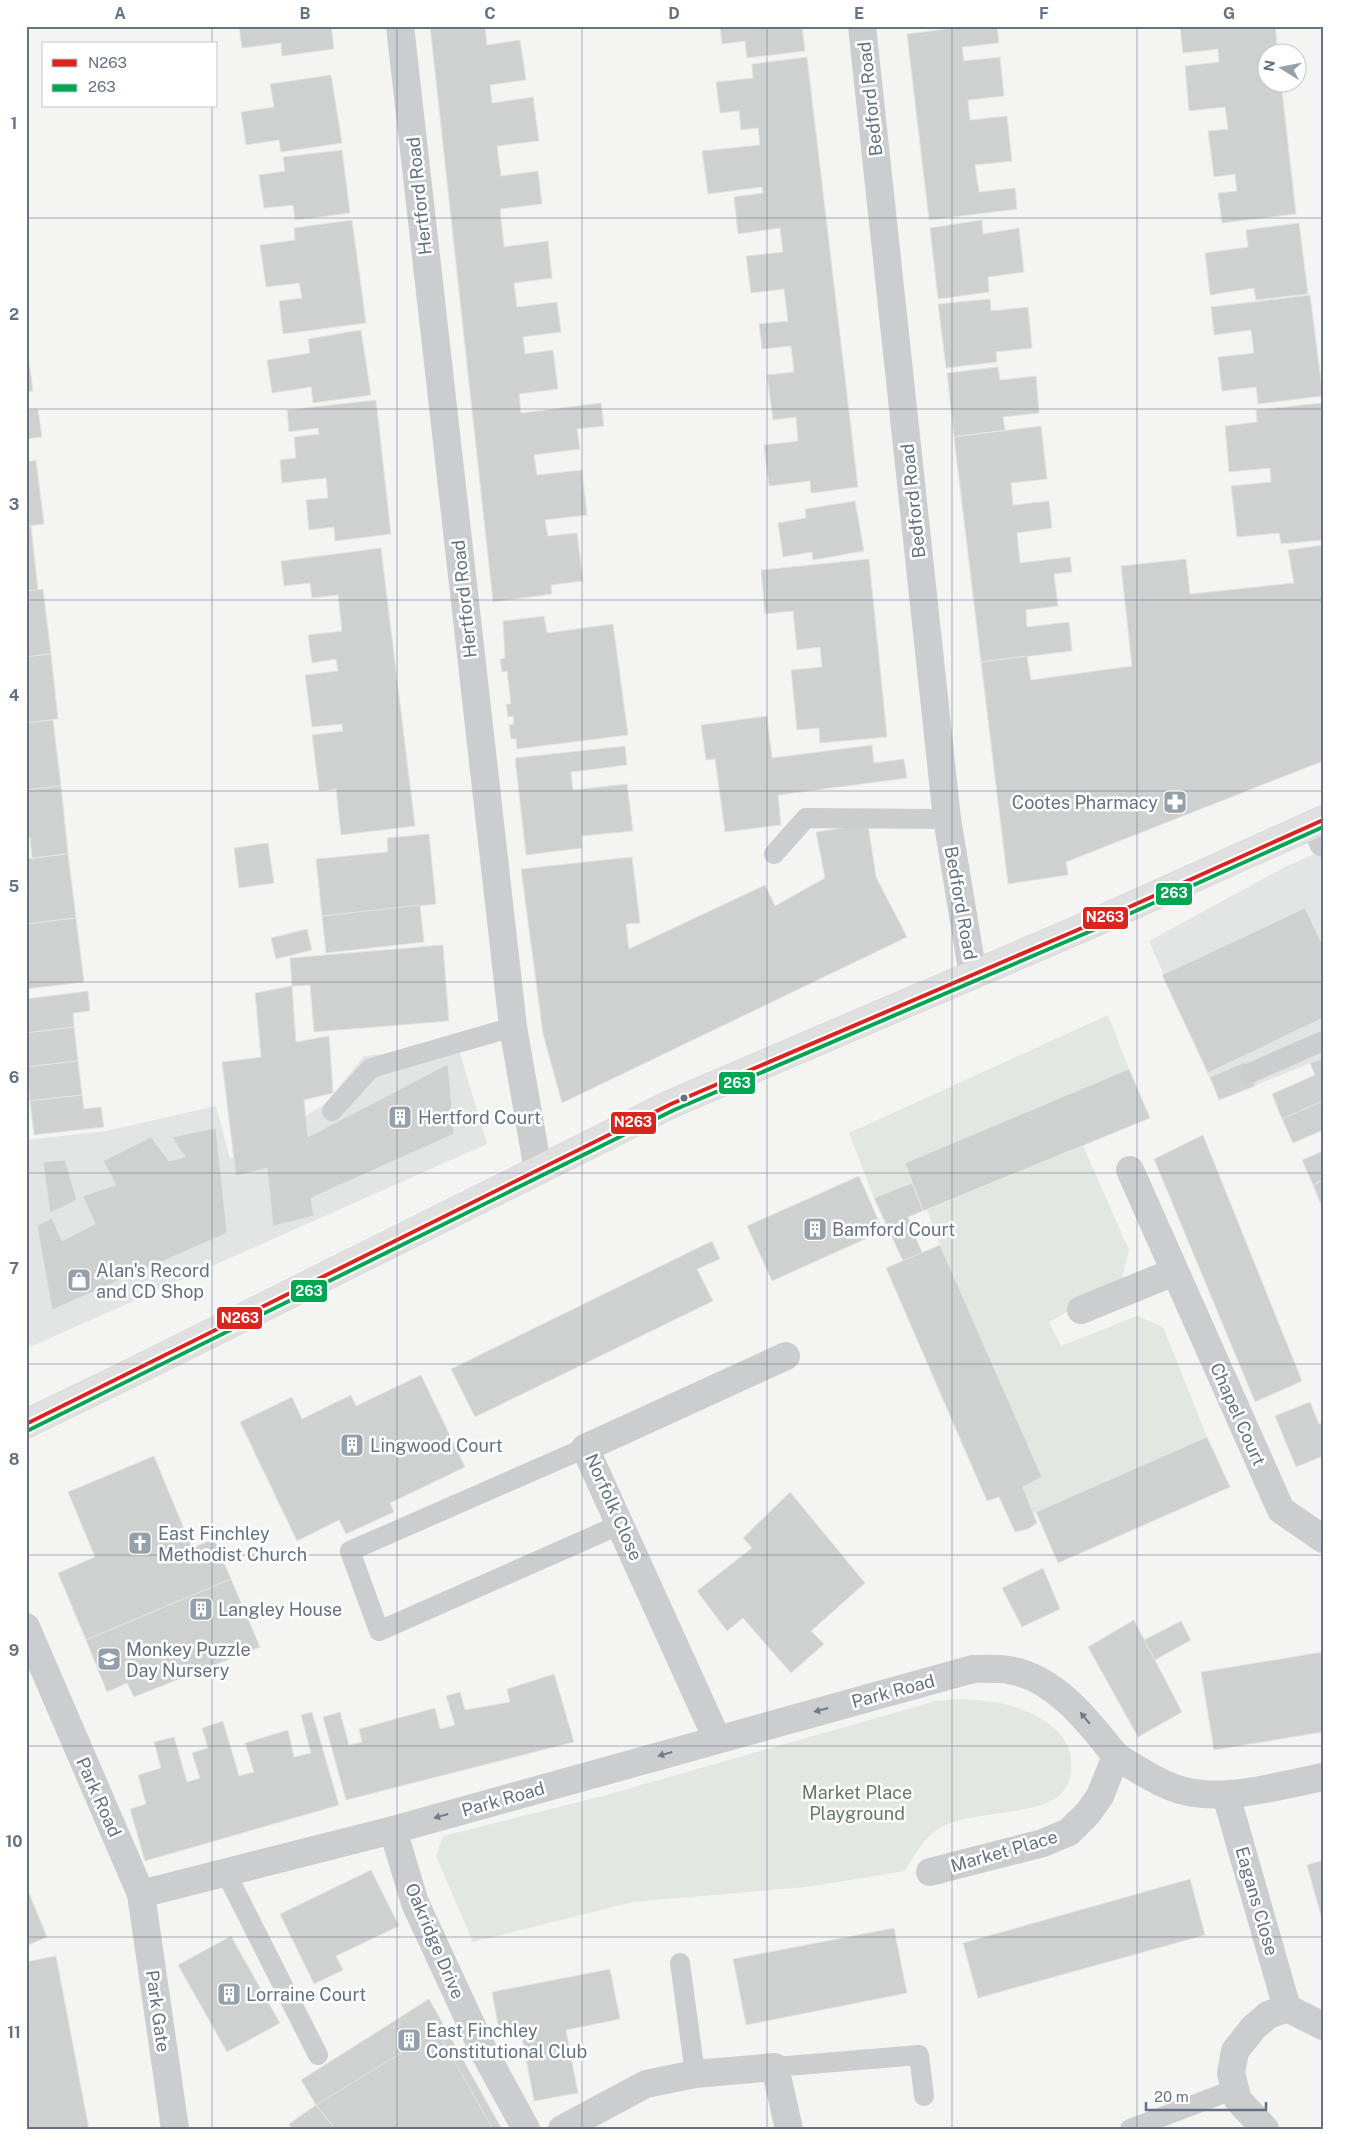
<svg xmlns="http://www.w3.org/2000/svg" width="1349" height="2155" viewBox="0 0 1349 2155" font-family="'Public Sans',sans-serif">
  <style>
    .built { fill: #e3e4e4 }
    .green { fill: #e3e7e1 }
    .building { fill: #cfd0d0; stroke: #e4e4e2 }
    .lines { fill: none; stroke-linecap: round; stroke-linejoin: round }
    .primary-casing { stroke: #d0d0d1; stroke-width: 29 }
    .service { stroke: #cccdce; stroke-width: 20 }
    .minor { stroke: #cccdce; stroke-width: 28 }
    .primary { stroke: #e0e0e1; stroke-width: 28 }
    .bus-1-casing { stroke: #fff; stroke-width: 8 }
    .bus-2-casing { stroke: #fff; stroke-width: 8 }
    .bus-1 { stroke: #dc241f; stroke-width: 4 }
    .bus-2 { stroke: #00a651; stroke-width: 4 }
    .oneway { fill: #6e7b8a }
    .grid { fill: none; stroke: #647283; stroke-width: 1; stroke-opacity: 0.55 }
    .bus-dot { fill: #647283; stroke: #fff; stroke-width: 2 }
    .labels { text-anchor: middle; dominant-baseline: central; stroke-width: 5; stroke-linejoin: round; paint-order: stroke }
    .street-label { font-size: 18px; fill: #647283; stroke: #fff }
    .poi-label { font-size: 18px; fill: #647283; stroke: #fff; text-anchor: start }
    .park-label { font-size: 18px; fill: #657a63; stroke: #fff }
    .line-badge { stroke: #fff; stroke-width: 2 }
    .badge-label { font-size: 14px; text-anchor: middle; font-weight: bold; fill: #fff }
    .neatline { fill: none; stroke: #647283; stroke-width: 2 }
    .grid-label { font-size: 16px; text-anchor: middle; font-weight: bold; fill: #647283 }
  </style>
  <rect width="100%" height="100%" fill="#f4f4f3"/>
  <g class="built">
    <polygon points="1323,850 1323,1058 1219,1100 1149,941 1285,867"/>
    <polygon points="458,1047 487,1144 30,1347 26,1323 26,1140 106,1131 216,1106 230,1159 324,1105 364,1056"/>
  </g>
  <g class="green">
    <polygon points="1108,1015 1129,1069 905,1163 912,1183 874,1198 849,1133"/>
    <polygon points="1083,1146 1129,1250 1121,1282 1049,1322 1061,1346 1137,1316 1163,1327 1207,1437 1036,1512 1033,1512 1023,1487 1042,1476 940,1245 927,1210"/>
    <path d="M 961,1699 C 995,1700 1035,1707 1059,1733 C 1068,1743 1072,1754 1071,1767 C 1071,1779 1067,1790 1057,1797 C 1031,1816 973,1811 944,1826 C 925,1835 915,1854 905,1871 L 806,1887 L 633,1902 L 473,1942 L 436,1856 L 443,1836 L 606,1795 L 936,1701 Z"/>
  </g>
  <g class="building">
    <polygon points="239,26 331,26 334,49 282,56 281,43 242,48"/>
    <polygon points="430,26 485,26 487,45 520,40 526,80 490,85 492,103 533,97 539,141 497,146 501,176 538,171 542,204 500,209 504,247 548,241 552,278 514,283 517,307 557,302 561,332 523,337 525,354 553,350 558,389 519,394 521,413 601,403 604,426 577,429 580,449 534,455 537,475 582,470 587,515 545,520 548,536 577,533 583,581 551,585 552,594 493,602"/>
    <polygon points="720,26 802,26 805,51 747,58 745,41 722,44"/>
    <polygon points="971,26 997,26 999,43 962,47 964,61 1000,57 1004,96 968,100 970,120 1007,116 1012,161 975,165 979,192 1015,188 1017,209 929,220 907,34"/>
    <polygon points="1180,26 1275,26 1278,52 1266,52 1266,82 1281,82 1296,214 1222,223 1218,193 1237,191 1235,174 1214,177 1208,131 1228,129 1225,107 1189,111 1185,66 1219,62 1218,49 1183,53"/>
    <polygon points="807,57 858,487 811,493 810,481 769,486 764,445 798,441 796,417 773,420 767,375 794,372 791,346 762,349 759,324 788,321 784,289 751,293 746,256 783,252 780,228 738,234 734,197 763,193 762,187 708,194 702,151 760,145 758,128 741,130 739,111 720,113 716,82 753,78 752,64"/>
    <polygon points="331,75 342,143 281,152 279,140 246,145 241,112 274,107 270,84"/>
    <polygon points="342,150 350,213 295,220 293,205 264,208 259,175 285,171 283,157"/>
    <polygon points="352,220 366,323 283,334 279,301 302,298 299,283 266,287 260,245 295,240 294,228"/>
    <polygon points="982,220 983,234 1019,228 1024,272 988,277 989,292 938,299 930,228"/>
    <polygon points="1299,223 1308,294 1256,300 1254,288 1210,295 1205,253 1248,247 1246,230"/>
    <polygon points="1310,295 1323,396 1258,404 1256,387 1222,391 1218,357 1254,353 1251,330 1214,335 1211,307"/>
    <polygon points="990,299 991,311 1028,307 1032,348 996,352 997,362 946,368 938,304"/>
    <polygon points="361,330 371,395 313,403 311,387 272,393 267,360 310,353 308,339"/>
    <polygon points="26,339 33,391 26,392"/>
    <polygon points="998,367 1000,380 1036,376 1039,413 1003,417 1005,430 954,437 947,373"/>
    <polygon points="376,400 391,534 335,541 334,527 309,530 306,500 328,498 326,478 282,483 280,460 296,458 294,437 319,434 318,428 289,432 287,410"/>
    <polygon points="1322,403 1323,540 1281,544 1279,533 1237,537 1231,486 1271,482 1270,468 1229,472 1225,426 1257,422 1256,410"/>
    <polygon points="38,409 42,437 26,439 26,410"/>
    <polygon points="1041,426 1047,479 1011,483 1013,505 1049,501 1052,528 1017,533 1020,563 1070,557 1072,572 1054,574 1058,606 1026,610 1027,627 1069,622 1072,651 981,662 954,437"/>
    <polygon points="36,460 44,524 26,526 26,462"/>
    <polygon points="855,501 864,551 813,560 812,552 783,557 778,523 806,518 805,509"/>
    <polygon points="26,526 31,526 38,590 26,591"/>
    <polygon points="1323,545 1323,761 1066,862 1068,875 1008,884 981,662 1027,656 1031,680 1132,666 1121,566 1186,559 1190,594 1294,583 1288,550"/>
    <polygon points="381,548 415,826 341,835 336,789 319,791 312,735 343,731 342,724 312,727 305,675 338,671 336,659 312,663 308,635 342,631 338,595 312,598 310,583 284,586 281,561"/>
    <polygon points="869,559 887,737 820,743 819,728 797,730 791,670 822,667 820,647 797,650 793,611 765,614 761,570"/>
    <polygon points="43,589 51,654 26,657 26,591"/>
    <polygon points="544,616 547,633 613,624 628,735 517,749 516,739 511,739 509,725 514,724 513,716 508,717 506,704 511,704 507,671 502,672 500,659 505,658 503,621"/>
    <polygon points="51,654 58,719 26,723 26,657"/>
    <polygon points="767,716 772,758 872,745 874,763 904,759 907,778 778,795 781,825 725,832 715,759 706,760 701,725"/>
    <polygon points="53,720 61,786 26,790 26,723"/>
    <polygon points="625,746 627,765 571,772 573,790 627,784 633,831 581,836 582,848 526,855 515,758"/>
    <polygon points="61,786 68,854 32,858 30,837 26,837 26,790"/>
    <polygon points="868,824 876,877 907,937 562,1103 543,1034 521,869 632,857 640,923 626,924 629,949 765,885 775,906 825,878 816,832"/>
    <polygon points="429,834 436,904 322,916 316,859 388,852 387,838"/>
    <polygon points="268,843 274,883 239,888 234,848"/>
    <polygon points="68,854 76,918 26,924 26,859"/>
    <polygon points="420,905 424,942 326,953 322,916"/>
    <polygon points="1305,908 1323,946 1323,1018 1208,1073 1162,975"/>
    <polygon points="76,918 84,982 26,989 26,924"/>
    <polygon points="307,929 312,950 276,959 271,938"/>
    <polygon points="443,945 449,1021 314,1032 310,985 292,986 290,958"/>
    <polygon points="292,986 296,1042 329,1036 333,1093 304,1100 308,1137 448,1064 454,1134 311,1198 314,1216 273,1226 267,1168 236,1176 222,1062 261,1057 255,993"/>
    <polygon points="88,991 90,1011 73,1013 74,1027 26,1033 26,999"/>
    <polygon points="74,1027 78,1061 26,1067 26,1033"/>
    <polygon points="1323,1058 1323,1101 1282,1119 1272,1094 1315,1075 1310,1063"/>
    <polygon points="78,1061 82,1095 30,1101 26,1067"/>
    <polygon points="1245,1062 1255,1086 1219,1100 1210,1077"/>
    <polygon points="1129,1069 1150,1118 923,1211 905,1163"/>
    <polygon points="82,1095 84,1109 101,1107 104,1127 34,1135 30,1101"/>
    <polygon points="1323,1101 1323,1130 1293,1143 1282,1119"/>
    <polygon points="216,1128 227,1233 52,1310 37,1226 52,1218 62,1241 95,1224 83,1196 116,1185 103,1161 151,1137 169,1161 185,1157 172,1137"/>
    <polygon points="1203,1135 1302,1381 1255,1402 1154,1159"/>
    <polygon points="1323,1151 1323,1180 1313,1185 1302,1160"/>
    <polygon points="65,1160 77,1200 50,1213 43,1162"/>
    <polygon points="859,1176 883,1231 772,1281 747,1226"/>
    <polygon points="1323,1180 1323,1209 1313,1185"/>
    <polygon points="912,1183 923,1211 908,1217 922,1253 903,1261 874,1198"/>
    <polygon points="712,1241 720,1259 697,1269 713,1301 475,1417 451,1369"/>
    <polygon points="940,1245 1042,1477 1023,1487 1037,1523 1028,1529 1015,1532 999,1497 987,1501 886,1268"/>
    <polygon points="421,1375 465,1467 390,1503 394,1512 346,1534 339,1520 297,1541 240,1422 292,1397 302,1419 351,1395 356,1406"/>
    <polygon points="1310,1402 1319,1424 1323,1422 1323,1456 1296,1467 1275,1416"/>
    <polygon points="1207,1437 1230,1487 1058,1563 1036,1512"/>
    <polygon points="154,1456 192,1548 214,1539 231,1579 86,1640 58,1573 95,1557 68,1492"/>
    <polygon points="790,1492 865,1583 811,1631 824,1644 791,1673 743,1618 727,1631 697,1591 752,1548 743,1538"/>
    <polygon points="1043,1568 1060,1609 1022,1627 1002,1588"/>
    <polygon points="231,1579 260,1647 134,1697 127,1683 107,1692 86,1640"/>
    <polygon points="1134,1620 1182,1712 1138,1737 1088,1647"/>
    <polygon points="1181,1621 1191,1640 1155,1660 1144,1640"/>
    <polygon points="1323,1652 1323,1732 1214,1750 1201,1672"/>
    <polygon points="554,1674 574,1742 346,1800 323,1717 340,1712 349,1745 362,1742 359,1729 435,1708 440,1729 455,1725 446,1696 460,1692 465,1710 510,1702 507,1689"/>
    <polygon points="312,1712 339,1805 145,1861 130,1809 146,1804 138,1775 161,1768 154,1742 174,1737 187,1782 200,1778 192,1753 208,1748 202,1728 223,1721 239,1776 254,1772 245,1743 288,1730 294,1757 311,1753 301,1715"/>
    <polygon points="1323,1860 1323,1923 1307,1865"/>
    <polygon points="371,1870 399,1926 336,1956 343,1970 314,1984 280,1914"/>
    <polygon points="1190,1879 1205,1935 978,1998 963,1943"/>
    <polygon points="26,1886 47,1937 26,1946"/>
    <polygon points="894,1928 907,1993 746,2025 733,1959"/>
    <polygon points="231,1936 280,2023 227,2052 178,1965"/>
    <polygon points="56,1956 89,2129 27,2129 26,2124 26,1962"/>
    <polygon points="610,1969 620,2019 566,2030 578,2093 534,2101 521,2032 500,2036 492,1992"/>
    <polygon points="429,1999 502,2129 335,2129 316,2105 301,2080"/>
    <polygon points="437,2031 493,2129 335,2129 316,2105"/>
    <polygon points="316,2105 335,2129 292,2129 289,2124"/>
  </g>
  <g class="lines">
    <g class="primary-casing">
      <polyline id="primary" points="26,1424 135,1371 671,1104 1089,925 1323,820"/>
    </g>
    <g class="service">
      <polyline points="774,854 806,818 947,819"/>
      <polyline points="1250,1073 1323,1041"/>
      <polyline points="332,1111 371,1068 513,1027"/>
      <polyline points="585,1448 350,1551 379,1631 621,1524"/>
      <polyline points="225,1871 318,2055"/>
      <polyline points="680,1963 695,2074"/>
      <polyline points="775,2067 919,2055 924,2096"/>
      <polyline points="1130,2129 1235,2089"/>
    </g>
    <g class="minor">
      <polyline points="400,26 513,1027 538,1170"/>
      <polyline points="862,26 947,819 973,975"/>
      <polyline points="1315,823 1323,843"/>
      <polyline points="1130,1170 1281,1510 1323,1539"/>
      <polyline points="1081,1310 1174,1272"/>
      <path d="M 26,1627 L 141,1894 L 393,1830 L 973,1669 C 984,1669 996,1668 1008,1670 C 1054,1676 1089,1722 1116,1756"/>
      <polyline points="717,1739 585,1448 786,1356"/>
      <polyline points="1226,1795 1287,2008"/>
      <polyline points="393,1830 415,1903 483,2050 526,2129"/>
      <path d="M 930,1872 L 1043,1843 L 1069,1832 L 1088,1813 L 1100,1796 L 1116,1756 C 1133,1767 1150,1778 1169,1786 C 1215,1806 1276,1786 1323,1777"/>
      <polyline points="141,1894 175,2129"/>
      <polyline points="562,2129 646,2084 695,2074 775,2067 789,2129"/>
      <polyline points="1265,2129 1238,2100 1231,2073 1235,2051 1253,2028 1268,2015 1287,2008 1323,2026"/>
    </g>
    <use href="#primary" class="primary"/>
    <g class="bus-1-casing">
      <polyline id="bus-1" points="26,1424 671,1104 1089,925 1323,820"/>
    </g>
    <g class="bus-2-casing">
      <polyline id="bus-2" points="29,1430 674,1110 1091,931 1323,827"/>
    </g>
    <use href="#bus-1" class="bus-1"/>
    <use href="#bus-2" class="bus-2"/>
  </g>
  <defs><path id="oneway-solid" d="M-6-.8H1V-3.2L6.5 0L1 3.2V.8H-6Z" transform="scale(1.25)"/></defs>
  <g class="oneway">
    <use href="#oneway-solid" transform="translate(821 1710) rotate(165)"/>
    <use href="#oneway-solid" transform="translate(1085 1718) rotate(-130)"/>
    <use href="#oneway-solid" transform="translate(665 1754) rotate(164)"/>
    <use href="#oneway-solid" transform="translate(441 1816) rotate(164)"/>
  </g>
  <path class="grid" d="M 212,26 L 212,44M 397,26 L 397,2129M 582,26 L 582,2129M 767,26 L 767,2129M 952,26 L 952,2129M 1137,26 L 1137,2129M 212,106 L 212,2129M 26,218 L 1323,218M 26,409 L 1323,409M 26,600 L 1323,600M 26,791 L 1323,791M 26,982 L 1323,982M 26,1173 L 1323,1173M 26,1364 L 1323,1364M 26,1555 L 1323,1555M 26,1746 L 1323,1746M 26,1937 L 1323,1937"/>
  <defs>
    <g id="pharmacy-square" transform="scale(1.25)"><rect x="-9" y="-9" width="18" height="18" rx="4" fill="#96a0aa" stroke="#fff"/><path d="M-2-6h4v4h4v4h-4v4h-4v-4h-4v-4h4Z" fill="#fff"/></g>
    <g id="building-square" transform="scale(1.25)"><rect x="-9" y="-9" width="18" height="18" rx="4" fill="#96a0aa" stroke="#fff"/><path d="M-4-6H4V6H1V3H-1V6H-4ZM-2.5-4.3h1.7v1.8h-1.7ZM.8-4.3h1.7v1.8H.8ZM-2.5-1h1.7V.8h-1.7ZM.8-1h1.7V.8H.8Z" fill="#fff"/></g>
    <g id="shop-square" transform="scale(1.25)"><rect x="-9" y="-9" width="18" height="18" rx="4" fill="#96a0aa" stroke="#fff"/><path d="M-5-2.5h2.3a2.7 3.5 0 0 1 5.4 0H5L5.5 6h-11ZM-1.5-2.5h3a1.5 2.3 0 0 0-3 0Z" fill="#fff"/></g>
    <g id="church-square" transform="scale(1.25)"><rect x="-9" y="-9" width="18" height="18" rx="4" fill="#96a0aa" stroke="#fff"/><path d="M-1.2-6h2.4v3.5h3.3v2.4h-3.3V6h-2.4V-.1h-3.3v-2.4h3.3Z" fill="#fff"/></g>
    <g id="school-square" transform="scale(1.25)"><rect x="-9" y="-9" width="18" height="18" rx="4" fill="#96a0aa" stroke="#fff"/><path d="M0-5L7-2L0 1L-7-2ZM-4 1L0 2.5L4 1V4Q0 6-4 4Z" fill="#fff"/></g>
  </defs>
  <g fill-rule="evenodd">
    <use href="#pharmacy-square" x="1175" y="802"/>
    <use href="#building-square" x="400" y="1117"/>
    <use href="#building-square" x="815" y="1229"/>
    <use href="#shop-square" x="79" y="1280"/>
    <use href="#building-square" x="352" y="1445"/>
    <use href="#church-square" x="140" y="1543"/>
    <use href="#building-square" x="201" y="1609"/>
    <use href="#school-square" x="109" y="1659"/>
    <use href="#building-square" x="229" y="1994"/>
    <use href="#building-square" x="409" y="2040"/>
  </g>
  <circle class="bus-dot" cx="684" cy="1098" r="4.5"/>
  <g class="labels">
    <g class="street-label">
      <text transform="translate(870 99) rotate(-96)">Bedford Road</text>
      <text transform="translate(419 196) rotate(-96)">Hertford Road</text>
      <text transform="translate(913 501) rotate(-96)">Bedford Road</text>
      <text transform="translate(464 599) rotate(-96)">Hertford Road</text>
      <text transform="translate(961 903) rotate(80)">Bedford Road</text>
      <text transform="translate(1238 1414) rotate(66)">Chapel Court</text>
      <text transform="translate(614 1507) rotate(66)">Norfolk Close</text>
      <text transform="translate(893 1691) rotate(-15)">Park Road</text>
      <text transform="translate(99 1797) rotate(66)">Park Road</text>
      <text transform="translate(503 1799) rotate(-16)">Park Road</text>
      <text transform="translate(1004 1851) rotate(-16)">Market Place</text>
      <text transform="translate(1257 1901) rotate(74)">Eagans Close</text>
      <text transform="translate(435 1941) rotate(67)">Oakridge Drive</text>
      <text transform="translate(158 2011) rotate(82)">Park Gate</text>
    </g>
    <g class="poi-label">
      <text x="1158" y="802" text-anchor="end">Cootes Pharmacy</text>
      <text x="418" y="1117">Hertford Court</text>
      <text x="832" y="1229">Bamford Court</text>
      <text x="96" y="1270">Alan's Record<tspan x="96" dy="21">and CD Shop</tspan></text>
      <text x="370" y="1445">Lingwood Court</text>
      <text x="158" y="1533">East Finchley<tspan x="158" dy="21">Methodist Church</tspan></text>
      <text x="218" y="1609">Langley House</text>
      <text x="126" y="1649">Monkey Puzzle<tspan x="126" dy="21">Day Nursery</tspan></text>
      <text x="246" y="1994">Lorraine Court</text>
      <text x="426" y="2030">East Finchley<tspan x="426" dy="21">Constitutional Club</tspan></text>
    </g>
    <g class="park-label">
      <text x="857" y="1792">Market Place<tspan x="857" dy="21">Playground</tspan></text>
    </g>
  </g>
  <g class="line-badge">
    <rect x="1155" y="882" width="38" height="24" rx="5" fill="#00a651"/>
    <rect x="1082" y="906" width="47" height="24" rx="5" fill="#dc241f"/>
    <rect x="718" y="1071" width="38" height="24" rx="5" fill="#00a651"/>
    <rect x="610" y="1111" width="47" height="24" rx="5" fill="#dc241f"/>
    <rect x="290" y="1279" width="38" height="24" rx="5" fill="#00a651"/>
    <rect x="216" y="1306" width="47" height="24" rx="5" fill="#dc241f"/>
  </g>
  <g class="badge-label">
    <text x="1174" y="898">263</text>
    <text x="1105" y="922">N263</text>
    <text x="737" y="1088">263</text>
    <text x="633" y="1127">N263</text>
    <text x="309" y="1296">263</text>
    <text x="240" y="1323">N263</text>
  </g>
  <rect width="1349" height="2155" fill="none" stroke="#ffffff" stroke-width="55"/>
  <rect x="42" y="42" width="175" height="65" fill="#ffffff" stroke="#c1c7cd"/>
  <rect x="52" y="59" width="25" height="8" fill="#dc241f" stroke="#c1c7cd"/>
  <text x="88" y="68" font-size="15" fill="#647283">N263</text>
  <rect x="52" y="84" width="25" height="8" fill="#00a651" stroke="#c1c7cd"/>
  <text x="88" y="92" font-size="15" fill="#647283">263</text>
  <g transform="translate(1282 68) rotate(280)"><circle r="24" fill="#ffffff" stroke="#c1c7cd"/>
  <path d="M0-4L9 19L0 12L-9 19Z" fill="#96a0aa"/>
  <text y="-8" font-size="14" font-weight="bold" text-anchor="middle" fill="#647283">N</text>
  </g>
  <path d="M1146 2102v8h120v-8" fill="none" stroke="#647283" stroke-width="2.5"/>
  <text x="1154" y="2102" font-size="15" fill="#647283" stroke="#ffffff" stroke-width="4" paint-order="stroke">20 m</text>
  <rect x="28" y="28" width="1294" height="2100" class="neatline"/>
  <g class="grid-label">
    <text x="120" y="19">A</text>
    <text x="305" y="19">B</text>
    <text x="490" y="19">C</text>
    <text x="674" y="19">D</text>
    <text x="859" y="19">E</text>
    <text x="1044" y="19">F</text>
    <text x="1229" y="19">G</text>
    <text x="14" y="129">1</text>
    <text x="14" y="320">2</text>
    <text x="14" y="510">3</text>
    <text x="14" y="701">4</text>
    <text x="14" y="892">5</text>
    <text x="14" y="1083">6</text>
    <text x="14" y="1274">7</text>
    <text x="14" y="1465">8</text>
    <text x="14" y="1656">9</text>
    <text x="14" y="1847">10</text>
    <text x="14" y="2038">11</text>
  </g>
</svg>
